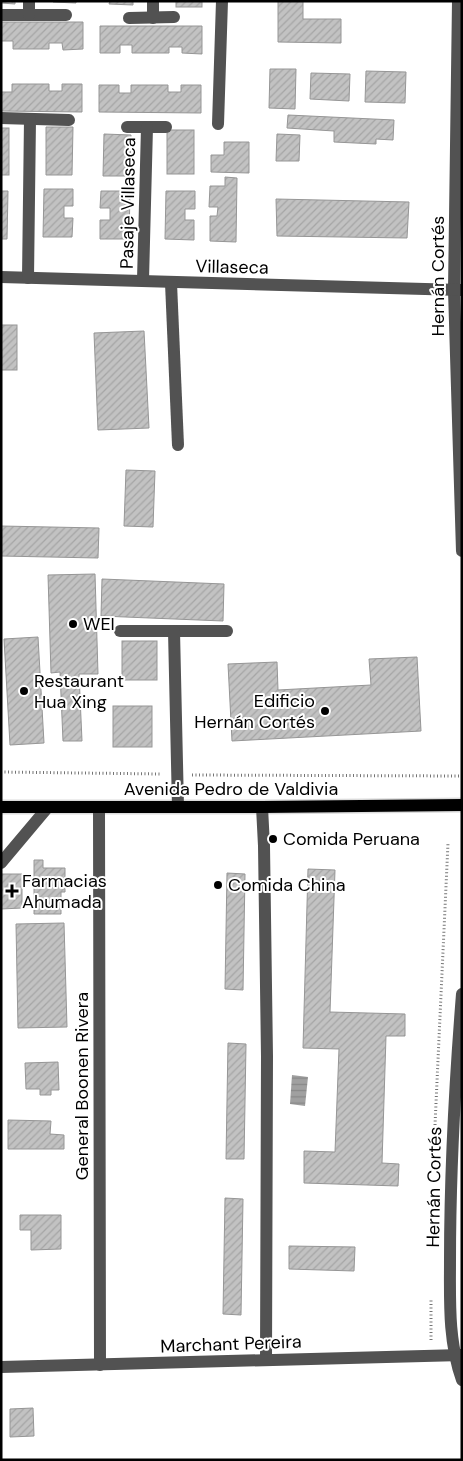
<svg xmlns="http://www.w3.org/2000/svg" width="463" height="1461" viewBox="0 0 463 1461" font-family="'DM Sans',sans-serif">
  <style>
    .water { fill: url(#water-rules) }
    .building { fill: url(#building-hatch); stroke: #969696 }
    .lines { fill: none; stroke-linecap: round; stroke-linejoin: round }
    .major-casing { stroke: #dbdbdb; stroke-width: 15 }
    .path { stroke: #747474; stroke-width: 3; stroke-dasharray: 1 2.5; stroke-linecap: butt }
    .minor { stroke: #525252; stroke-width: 12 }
    .major { stroke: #000; stroke-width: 12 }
    .poi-dot { fill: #000; stroke: #fff; stroke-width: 2 }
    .labels { text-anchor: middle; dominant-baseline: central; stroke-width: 4; stroke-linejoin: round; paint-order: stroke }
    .street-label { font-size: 18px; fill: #000; stroke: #fff }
    .poi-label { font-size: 18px; fill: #000; stroke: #fff; text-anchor: start }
  </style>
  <defs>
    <pattern id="water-rules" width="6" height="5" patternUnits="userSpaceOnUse" patternTransform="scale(1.25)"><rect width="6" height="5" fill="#a0a0a0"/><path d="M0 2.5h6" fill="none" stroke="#888"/></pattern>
    <pattern id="building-hatch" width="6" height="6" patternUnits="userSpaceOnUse" patternTransform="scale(1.25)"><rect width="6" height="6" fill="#c2c2c2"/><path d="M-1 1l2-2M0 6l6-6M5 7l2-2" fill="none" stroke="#a5a5a5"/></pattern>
  </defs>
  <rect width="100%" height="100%" fill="#fff"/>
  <polygon class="water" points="292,1075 308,1077 305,1106 290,1104"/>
  <g class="building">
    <polygon points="1,1 15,1 15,4 1,3"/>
    <polygon points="53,1 76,1 76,3 53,2"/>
    <polygon points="110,1 133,1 133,5 109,4"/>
    <rect x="176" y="1" width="26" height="6"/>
    <polygon points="278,1 303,1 303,19 341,19 341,43 278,42"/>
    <polygon points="1,22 83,22 83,49 63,50 62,43 49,43 49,49 13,49 13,41 1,41"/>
    <polygon points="100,26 202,26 202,54 182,53 182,47 169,47 169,53 132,53 132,45 120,45 120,53 100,53"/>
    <polygon points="270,69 296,69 295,109 269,108"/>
    <polygon points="366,71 406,72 405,103 365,102"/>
    <polygon points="311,73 350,74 349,101 310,99"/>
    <polygon points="12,84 49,84 49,91 62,91 62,84 82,84 82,112 1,111 1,92 12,92"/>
    <polygon points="99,85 119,85 119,93 131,93 131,85 168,85 168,92 181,92 181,85 201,85 201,113 99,112"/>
    <polygon points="288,115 394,120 393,140 376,139 376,144 334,142 334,131 287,128"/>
    <polygon points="46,127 73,127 72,175 46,175"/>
    <rect x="1" y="128" width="8" height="47"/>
    <rect x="167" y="130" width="27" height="44"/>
    <polygon points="104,134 131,135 130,176 103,176"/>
    <polygon points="277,134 300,135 299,161 276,161"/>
    <polygon points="224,142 249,142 249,173 211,172 211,155 224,155"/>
    <polygon points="225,177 237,178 236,242 210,241 210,216 217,216 218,207 209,207 210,186 225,186"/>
    <polygon points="44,189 73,189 73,206 64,206 64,218 73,218 72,237 43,237"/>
    <polygon points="1,191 8,191 7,239 1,239"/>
    <polygon points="101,191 130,191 129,239 100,239 100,220 110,220 110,208 100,208"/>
    <polygon points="166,191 195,191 195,209 185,209 185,220 194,220 194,240 165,239"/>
    <polygon points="276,199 409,202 407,238 277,236"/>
    <rect x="1" y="325" width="16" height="45"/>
    <polygon points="144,331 149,428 98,430 94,333"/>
    <polygon points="126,470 155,471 153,527 124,526"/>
    <polygon points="1,526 99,528 98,558 1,556"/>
    <polygon points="95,574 98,674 79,674 82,741 63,741 60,672 51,673 48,575"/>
    <polygon points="102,579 224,584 223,621 101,616"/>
    <polygon points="38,637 44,743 10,745 4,639"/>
    <rect x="122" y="641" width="35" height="39"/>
    <polygon points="417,657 421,731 232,741 228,664 277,662 278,690 371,685 369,659"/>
    <rect x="113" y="706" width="39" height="41"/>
    <polygon points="34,860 43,860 43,868 65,868 65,892 61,892 61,914 34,914"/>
    <polygon points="308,869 335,870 330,1012 405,1014 405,1036 386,1036 382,1163 399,1164 398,1186 304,1183 304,1151 335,1152 339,1049 303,1048"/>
    <polygon points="227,873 245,874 243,990 225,989"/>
    <polygon points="1,874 22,874 22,908 1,909"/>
    <polygon points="64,923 67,1027 18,1028 16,924"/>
    <polygon points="228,1043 246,1044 244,1159 226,1159"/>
    <polygon points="58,1062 59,1090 51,1090 51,1095 40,1095 40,1089 26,1089 25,1063"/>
    <polygon points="8,1120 51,1121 50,1134 64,1135 64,1149 8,1149"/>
    <polygon points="225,1198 243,1199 241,1315 223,1314"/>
    <polygon points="20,1215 61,1215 61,1249 31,1250 31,1230 20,1230"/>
    <polygon points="289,1246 355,1247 354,1271 289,1269"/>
    <polygon points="33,1408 34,1436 10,1437 10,1409"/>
  </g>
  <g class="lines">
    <g class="major-casing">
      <polyline id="major" points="1,807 262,807 462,805"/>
    </g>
    <g class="path">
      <polyline points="1,772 161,774"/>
      <polyline points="192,775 462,776"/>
      <polyline points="435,1125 448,843"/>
      <polyline points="431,1340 431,1299"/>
    </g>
    <g class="minor">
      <polyline points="458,1 454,290 462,551"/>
      <polyline points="1,15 66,15"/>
      <polyline points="29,15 29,1"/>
      <polyline points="129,18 174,17"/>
      <polyline points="153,18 153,1"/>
      <polyline points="1,118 69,120"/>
      <polyline points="218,124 222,1"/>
      <polyline points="127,127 166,127"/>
      <polyline points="1,277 461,290"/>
      <polyline points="28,278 30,119"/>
      <polyline points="143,280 147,127"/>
      <polyline points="171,283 178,445"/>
      <polyline points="120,631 227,631"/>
      <polyline points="174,631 178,807"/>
      <polyline points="262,807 264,846 267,1056 266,1360"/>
      <polyline points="99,808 100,1365"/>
      <polyline points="1,863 48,807"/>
      <path d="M 462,994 C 455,1082 450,1171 450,1260 C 450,1300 448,1341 462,1380"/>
      <polyline points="1,1367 462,1355"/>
    </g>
    <use href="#major" class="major"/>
  </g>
  <g class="poi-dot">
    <circle cx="73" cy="624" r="5"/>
    <circle cx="24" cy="691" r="5"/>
    <circle cx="325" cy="711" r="5"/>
    <circle cx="273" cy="839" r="5"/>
    <circle cx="218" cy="885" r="5"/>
    <path d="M9.5 883.5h5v5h5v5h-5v5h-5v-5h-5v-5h5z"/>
  </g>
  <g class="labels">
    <g class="street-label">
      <text transform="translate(128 203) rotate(-89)">Pasaje Villaseca</text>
      <text transform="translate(232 267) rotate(1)">Villaseca</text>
      <text transform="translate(438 276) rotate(-90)">Hernán Cortés</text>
      <text x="231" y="789">Avenida Pedro de Valdivia</text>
      <text transform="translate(82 1086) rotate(-90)">General Boonen Rivera</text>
      <text transform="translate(434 1187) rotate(-89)">Hernán Cortés</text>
      <text transform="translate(231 1344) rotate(-2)">Marchant Pereira</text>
    </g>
    <g class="poi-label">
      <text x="83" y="624">WEI</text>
      <text x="34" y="681">Restaurant<tspan x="34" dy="21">Hua Xing</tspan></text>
      <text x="315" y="701" text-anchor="end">Edificio<tspan x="315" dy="21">Hernán Cortés</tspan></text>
      <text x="283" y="839">Comida Peruana</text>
      <text x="22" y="881">Farmacias<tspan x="22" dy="21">Ahumada</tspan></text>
      <text x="228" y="885">Comida China</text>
    </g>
  </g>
  <rect width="463" height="1461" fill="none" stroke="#000000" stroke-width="5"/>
</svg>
